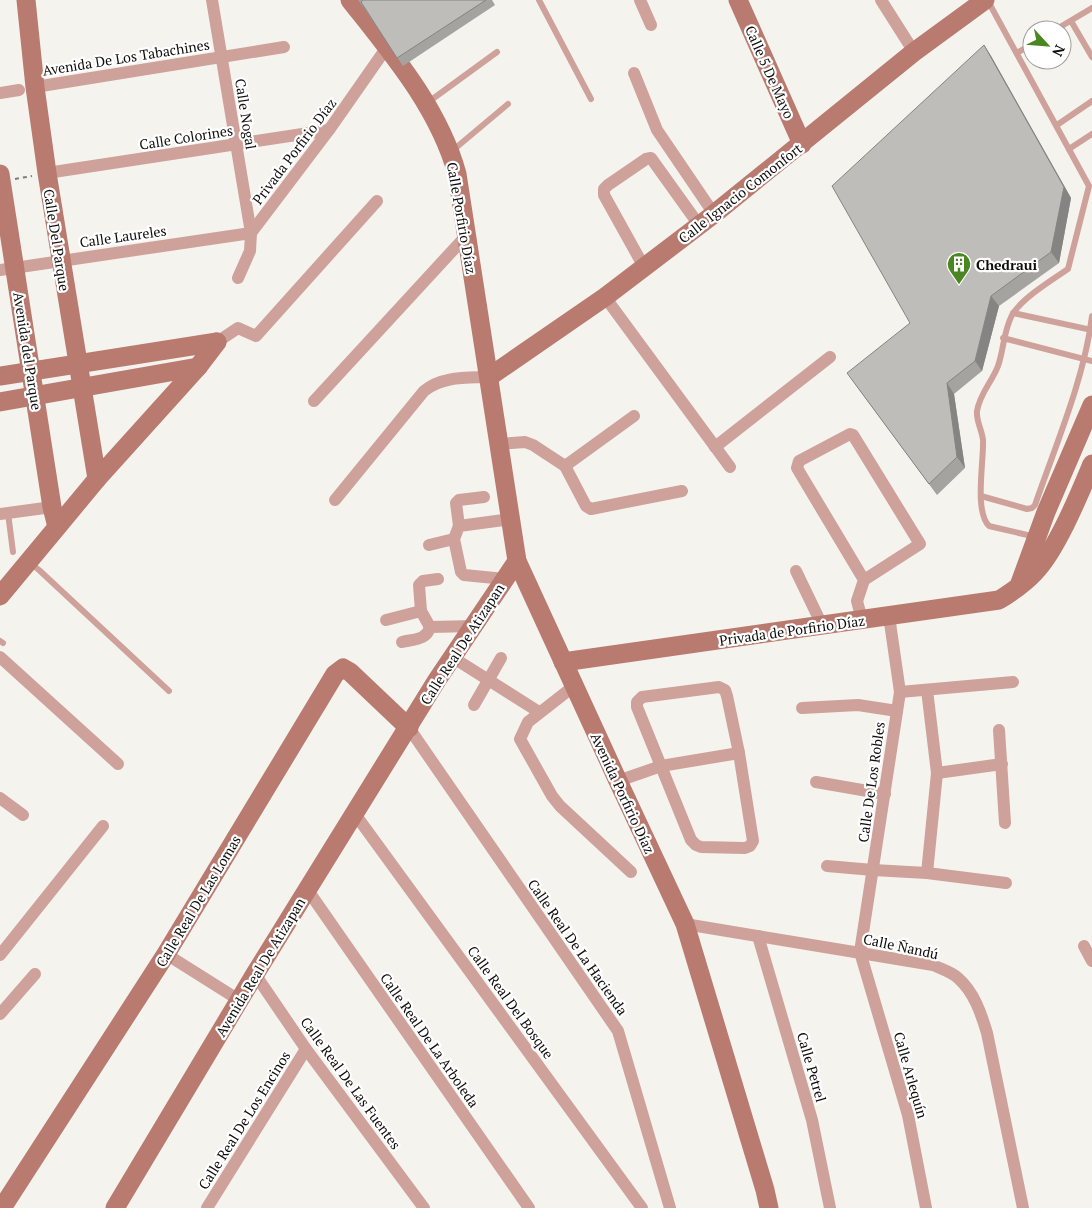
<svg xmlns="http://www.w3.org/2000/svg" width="1092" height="1208" viewBox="0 0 1092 1208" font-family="'PT Serif',serif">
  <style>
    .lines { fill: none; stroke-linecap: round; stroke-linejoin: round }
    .path { stroke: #7d7c79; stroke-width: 2; stroke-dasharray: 4 4; stroke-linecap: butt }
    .lane { stroke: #cea29a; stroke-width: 6 }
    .street { stroke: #cea29a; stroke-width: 12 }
    .secondary { stroke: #b97a6f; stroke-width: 19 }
    .wall { fill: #a4a39f }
    .shaded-wall { fill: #868482 }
    .building { fill: #bfbdb9; stroke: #868482 }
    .labels { text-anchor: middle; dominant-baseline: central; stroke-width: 4.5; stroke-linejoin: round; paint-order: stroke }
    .street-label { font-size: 14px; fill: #0e0d0c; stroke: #fff }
    .poi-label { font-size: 14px; font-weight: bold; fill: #0e0d0c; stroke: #fff; text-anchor: start }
  </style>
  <rect width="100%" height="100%" fill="#f5f3ee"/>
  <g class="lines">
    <polyline class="path" points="15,179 32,176"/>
    <g class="lane">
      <polyline points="539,0 591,99"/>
      <path d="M 988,1 L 1089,186 L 1068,269 C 1053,279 1021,299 1012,315 C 1003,333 1004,349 998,366 C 992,382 980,393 977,411 C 976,421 982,430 983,440 C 984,461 974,511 989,526 L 1036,537"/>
      <polyline points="1071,21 1092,57"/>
      <polyline points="1055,30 1092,8"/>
      <polyline points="1017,53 1032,44"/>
      <polyline points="427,103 497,52"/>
      <polyline points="1057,125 1092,101"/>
      <polyline points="1069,149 1092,134"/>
      <polyline points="452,151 508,104"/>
      <polyline points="1013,313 1092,330"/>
      <polyline points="1003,338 1092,361"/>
      <path d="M 981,496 L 1027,509 L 1032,508 L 1035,505 C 1056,444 1084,380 1092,316"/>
      <polyline points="8,513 13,552"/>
      <polyline points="30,563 39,570 169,691"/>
      <polyline points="0,641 3,643"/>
    </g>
    <g class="street">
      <polyline points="640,0 651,25"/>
      <polyline points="881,0 914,52"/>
      <polyline points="634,73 657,130 714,214"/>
      <polyline points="35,87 284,47"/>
      <polyline points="0,93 19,90"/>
      <polyline points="47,173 329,130"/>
      <polyline points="644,267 604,195 604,189 608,185 646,159 651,158 699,225"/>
      <polyline points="0,270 251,233 212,0"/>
      <polyline points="238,278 250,251 251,233 329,130 387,47"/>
      <polyline points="605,297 730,467"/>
      <polyline points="217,342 238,328 256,336 377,201"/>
      <polyline points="314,401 466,236"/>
      <polyline points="499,444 525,442 533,445 565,466 634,416"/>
      <polyline points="715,447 830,357"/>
      <polyline points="565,466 586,506 591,509 682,491"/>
      <path d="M 335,500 L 424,391 C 442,376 466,378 489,377"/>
      <polyline points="0,514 52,507"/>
      <polyline points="459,526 456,503 459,500 484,497"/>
      <polyline points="429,545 454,539"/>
      <polyline points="796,571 822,625"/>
      <polyline points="505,579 464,575 461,572 454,539 459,526 511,519"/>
      <polyline points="421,611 419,585 423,581 438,579"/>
      <polyline points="889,616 900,692 860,952 908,1115 926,1208"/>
      <polyline points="386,620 421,611 430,627"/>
      <polyline points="862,620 857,601 864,580 920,544 853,435 850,434 799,461 797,468 864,580"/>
      <path d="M 402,642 C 414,639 427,640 430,627 L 474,626"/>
      <polyline points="0,657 118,764"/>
      <polyline points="452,657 539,712"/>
      <polyline points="574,686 528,722 520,739 552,796 560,806 631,872"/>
      <polygon points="719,687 725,690 727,696 739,753 753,841 750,846 745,848 701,847 696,845 691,840 637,707 637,702 642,697"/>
      <polyline points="927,690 937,773 927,873"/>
      <polyline points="900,692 1013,682"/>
      <polyline points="474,705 501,658"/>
      <polyline points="802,708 858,705 897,711"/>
      <polyline points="409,728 618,1031 670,1208"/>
      <polyline points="999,730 1005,823"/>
      <polyline points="937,773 1002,764"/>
      <polyline points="618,781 661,766 739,753"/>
      <polyline points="816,782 885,794"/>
      <polyline points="0,798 23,815"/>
      <polyline points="355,814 642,1208"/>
      <polyline points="827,866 873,870 927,873 1006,883"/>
      <polyline points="307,889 529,1208"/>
      <path d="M 685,924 L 933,965 C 941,969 952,972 958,978 C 974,992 981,1013 987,1033 L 1023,1208"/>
      <polyline points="758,936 812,1120 830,1208"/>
      <polyline points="1084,946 1092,961"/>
      <polyline points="166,954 239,1000"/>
      <polyline points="0,955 103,826"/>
      <polyline points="255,974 306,1049 424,1208"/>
      <polyline points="0,1014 35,974"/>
      <polyline points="207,1208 306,1049"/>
    </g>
    <g class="secondary">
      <polyline points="26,0 35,87 47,173 97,479"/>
      <path d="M 350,0 C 391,52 439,108 457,174 L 517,561 L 618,781 L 685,924 L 765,1190 L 769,1208"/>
      <polyline points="738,0 802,144"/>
      <polyline points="0,174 52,507 57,527"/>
      <polyline points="0,376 217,342"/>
      <polyline points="489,377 605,297 714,214 914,52 985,0"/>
      <polyline points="0,402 198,367"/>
      <polyline points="1020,583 1046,512 1092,405"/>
      <polyline points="0,596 97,479 198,367 217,342"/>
      <path d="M 563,662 L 999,600 C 1012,592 1024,584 1035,572 C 1057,549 1079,495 1092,464"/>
      <polyline points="2,1208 166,954 335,674 343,668 350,672 409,728"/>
      <polyline points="115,1208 255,974 437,680 517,561"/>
    </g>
  </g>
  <g class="wall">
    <polygon points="358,0 492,0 495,5 403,66 364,8"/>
    <polygon points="984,45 991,56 1071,198 1059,263 999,306 982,371 954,394 965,468 937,495 855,384 910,323"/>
  </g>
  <g class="shaded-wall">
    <polygon points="984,45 991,56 1071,198 1059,263 1051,252"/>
    <polygon points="991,296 999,306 982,371 975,361"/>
    <polygon points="947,383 954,394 965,468 957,457"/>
  </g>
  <g class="building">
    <polygon points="363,0 486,0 397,58 361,2"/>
    <polygon points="984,45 1064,187 1051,252 991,296 975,361 947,383 957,457 929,484 847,373 910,323 832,186"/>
  </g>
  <defs>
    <g id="building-pin" transform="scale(1.25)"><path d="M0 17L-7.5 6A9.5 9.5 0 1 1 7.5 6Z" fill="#4b8623" stroke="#fff"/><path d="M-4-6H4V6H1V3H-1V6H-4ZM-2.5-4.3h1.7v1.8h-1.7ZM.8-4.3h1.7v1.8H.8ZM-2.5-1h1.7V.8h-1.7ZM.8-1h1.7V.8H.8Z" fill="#fff"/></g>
  </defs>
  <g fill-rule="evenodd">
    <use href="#building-pin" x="959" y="264"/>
  </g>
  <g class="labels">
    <g class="street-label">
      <text transform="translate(126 57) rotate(-9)">Avenida De Los Tabachines</text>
      <text transform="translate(770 72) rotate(66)">Calle 5 De Mayo</text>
      <text transform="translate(246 114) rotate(81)">Calle Nogal</text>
      <text transform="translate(186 137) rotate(-9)">Calle Colorines</text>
      <text transform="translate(294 151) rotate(-53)">Privada Porfirio Díaz</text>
      <text transform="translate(740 193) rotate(-38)">Calle Ignacio Comonfort</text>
      <text transform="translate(462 218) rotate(80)">Calle Porfirio Díaz</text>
      <text transform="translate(123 236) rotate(-8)">Calle Laureles</text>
      <text transform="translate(57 240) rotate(81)">Calle Del Parque</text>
      <text transform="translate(28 351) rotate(81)">Avenida del Parque</text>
      <text transform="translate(792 630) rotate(-8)">Privada de Porfirio Díaz</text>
      <text transform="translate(462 644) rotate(-57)">Calle Real De Atizapan</text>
      <text transform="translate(871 782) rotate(-82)">Calle De Los Robles</text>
      <text transform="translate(623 793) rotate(65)">Avenida Porfirio Díaz</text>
      <text transform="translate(198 901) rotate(-59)">Calle Real De Las Lomas</text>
      <text transform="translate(901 946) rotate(12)">Calle Ñandú</text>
      <text transform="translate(578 947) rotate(55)">Calle Real De La Hacienda</text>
      <text transform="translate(260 967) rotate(-59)">Avenida Real De Atizapan</text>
      <text transform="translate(511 1002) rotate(54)">Calle Real Del Bosque</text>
      <text transform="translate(430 1040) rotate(55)">Calle Real De La Arboleda</text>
      <text transform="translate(812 1067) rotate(74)">Calle Petrel</text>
      <text transform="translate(911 1075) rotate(74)">Calle Arlequín</text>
      <text transform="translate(351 1083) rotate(54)">Calle Real De Las Fuentes</text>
      <text transform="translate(244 1120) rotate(-58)">Calle Real De Los Encinos</text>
    </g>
    <g class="poi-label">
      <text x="976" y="264">Chedraui</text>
    </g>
  </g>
  <g transform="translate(1047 45) rotate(116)"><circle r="24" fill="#ffffff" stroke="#9f9e9e"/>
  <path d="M0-4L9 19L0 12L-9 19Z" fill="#4b8623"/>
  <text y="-8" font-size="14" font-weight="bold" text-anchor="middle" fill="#0e0d0c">N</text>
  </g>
</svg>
